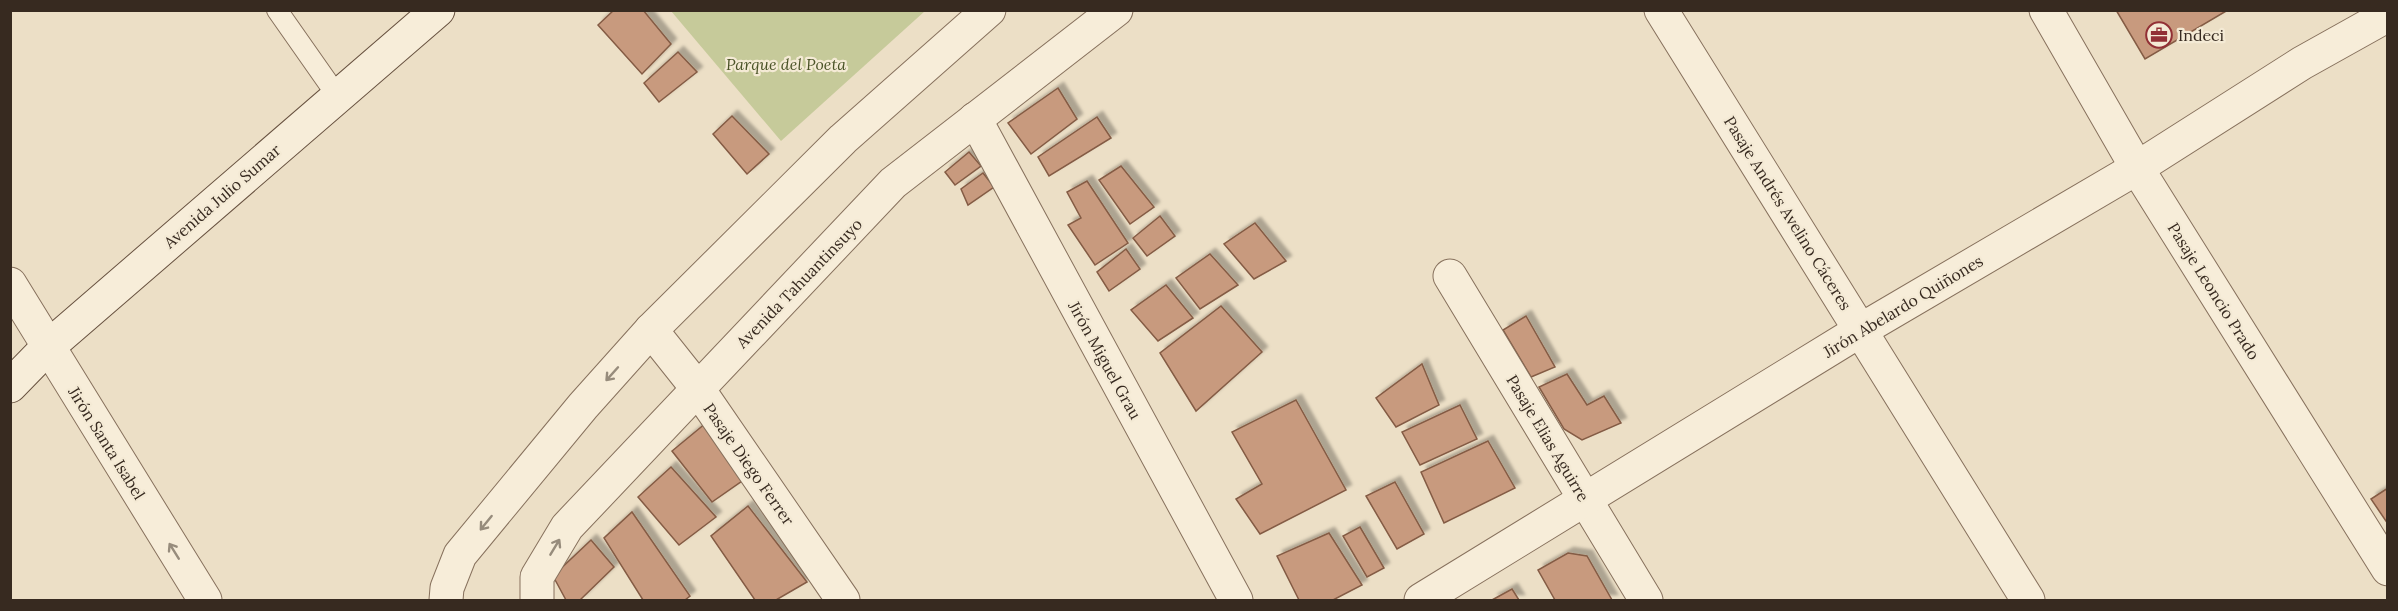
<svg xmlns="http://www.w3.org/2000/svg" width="2398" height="611" viewBox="0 0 2398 611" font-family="Lora,serif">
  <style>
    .green { fill: #c6ca9a }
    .building { fill: #c89a7e; stroke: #845b44; stroke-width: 1.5; filter: url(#shadow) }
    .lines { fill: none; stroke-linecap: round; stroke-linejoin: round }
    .lane-casing { stroke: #87715d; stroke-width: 22 }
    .street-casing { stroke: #87715d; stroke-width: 35 }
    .secondary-casing { stroke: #685240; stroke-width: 35 }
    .lane { stroke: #f7edd9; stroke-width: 20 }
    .street { stroke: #f7edd9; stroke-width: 33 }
    .secondary { stroke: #f7edd9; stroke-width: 33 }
    .oneway { stroke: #978c7c }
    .labels { text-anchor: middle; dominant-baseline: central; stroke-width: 4.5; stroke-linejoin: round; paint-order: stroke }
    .poi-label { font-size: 16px; fill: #372a20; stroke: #f4ead5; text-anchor: start }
    .park-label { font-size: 16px; font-style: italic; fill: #4a5327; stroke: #f4ead5 }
    .street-label { font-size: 16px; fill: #372a20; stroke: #f4ead5 }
  </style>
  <defs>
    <filter id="shadow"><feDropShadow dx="5.5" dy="-5.5" stdDeviation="1.5" flood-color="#0004"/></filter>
  </defs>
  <rect width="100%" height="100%" fill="#ecdfc6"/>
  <polygon class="green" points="671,11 925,11 781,141"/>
  <g class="building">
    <polygon points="614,10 643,10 671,44 642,74 598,25"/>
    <polygon points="2116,10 2228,10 2145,59"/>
    <polygon points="678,52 697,72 659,102 644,83"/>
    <polygon points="1058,88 1077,119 1031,154 1008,123"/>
    <polygon points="732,116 769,154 747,174 713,134"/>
    <polygon points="1097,117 1111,138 1049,176 1038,157"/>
    <polygon points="969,152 981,166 955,185 945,172"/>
    <polygon points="1121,166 1154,207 1130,224 1099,180"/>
    <polygon points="983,173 994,187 968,205 961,189"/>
    <polygon points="1087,181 1128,243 1095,265 1068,225 1081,218 1067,192"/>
    <polygon points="1160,216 1175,236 1147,256 1133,238"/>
    <polygon points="1255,223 1286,261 1254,279 1224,244"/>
    <polygon points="1126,249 1140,269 1109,291 1097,272"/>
    <polygon points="1210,254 1238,285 1200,309 1176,278"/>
    <polygon points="1166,285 1193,318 1158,341 1131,310"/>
    <polygon points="1221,306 1262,352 1196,411 1160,353"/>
    <polygon points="1526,316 1555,367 1531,377 1503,330"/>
    <polygon points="1422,364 1439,405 1396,427 1376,398"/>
    <polygon points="1567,374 1587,405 1604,396 1621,423 1582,440 1564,429 1539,387"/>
    <polygon points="1296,400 1346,490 1260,534 1236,499 1262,484 1232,432"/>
    <polygon points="1460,405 1477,439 1420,465 1402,432"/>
    <polygon points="706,423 752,474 712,502 672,451"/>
    <polygon points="1488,441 1515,488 1444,523 1421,472"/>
    <polygon points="671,467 716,517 679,545 638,497"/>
    <polygon points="1395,482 1424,534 1397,549 1366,496"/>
    <polygon points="2388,488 2388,524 2371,499"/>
    <polygon points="748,506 807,582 776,600 755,600 711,536"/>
    <polygon points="632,512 690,596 685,600 643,600 604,538"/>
    <polygon points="1360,527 1384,568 1367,577 1343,536"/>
    <polygon points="1329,533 1362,585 1333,600 1299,600 1277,556"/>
    <polygon points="591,540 614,567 580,600 566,600 553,576"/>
    <polygon points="1568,553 1587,556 1612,600 1555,600 1538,570"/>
    <polygon points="1512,589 1519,600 1492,600"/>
  </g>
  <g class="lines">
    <g class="lane-casing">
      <polyline id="lane" points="277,10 338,97"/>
    </g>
    <g class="street-casing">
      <g id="street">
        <polyline points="1661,10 2028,600"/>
        <polyline points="2046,10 2137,168 2388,569"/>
        <polyline points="975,119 1236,600"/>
        <polyline points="1450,276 1646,600"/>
        <polyline points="10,284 205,600"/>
        <polyline points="651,330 698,389 843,600"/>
        <polyline points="446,600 447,588 460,555 583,406 651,330 843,139 989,10"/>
        <polyline points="537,600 537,577 567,527 893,183 1116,10"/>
        <polyline points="1421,600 1861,330 2137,168 2302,63 2388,15"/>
      </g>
    </g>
    <g class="secondary-casing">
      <polyline id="secondary" points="10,386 48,347 438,10"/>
    </g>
    <use href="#lane" class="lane"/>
    <use href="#street" class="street"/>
    <use href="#secondary" class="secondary"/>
  </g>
  <defs><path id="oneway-shaft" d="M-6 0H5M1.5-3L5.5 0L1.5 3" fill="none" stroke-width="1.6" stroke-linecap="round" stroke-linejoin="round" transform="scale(1.5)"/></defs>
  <g class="oneway">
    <use href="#oneway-shaft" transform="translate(612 374) rotate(132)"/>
    <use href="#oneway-shaft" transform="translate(486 523) rotate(129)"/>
    <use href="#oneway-shaft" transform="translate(555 547) rotate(-59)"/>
    <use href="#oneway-shaft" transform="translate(174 551) rotate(-122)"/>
  </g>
  <defs>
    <g id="office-ring" transform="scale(1.35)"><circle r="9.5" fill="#f4ead5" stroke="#923035" stroke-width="1.5"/><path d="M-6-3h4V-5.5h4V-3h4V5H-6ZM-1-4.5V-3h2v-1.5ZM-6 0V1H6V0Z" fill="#923035"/></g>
  </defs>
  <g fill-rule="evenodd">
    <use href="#office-ring" x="2159" y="35"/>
  </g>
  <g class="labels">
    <g class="poi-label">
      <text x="2178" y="35">Indeci</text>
    </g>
    <g class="park-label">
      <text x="786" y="64">Parque del Poeta</text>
    </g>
    <g class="street-label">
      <text transform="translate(222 196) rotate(-41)">Avenida Julio Sumar</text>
      <text transform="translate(1788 213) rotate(58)">Pasaje Andrés Avelino Cáceres</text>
      <text transform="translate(799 283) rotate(-46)">Avenida Tahuantinsuyo</text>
      <text transform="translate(2214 291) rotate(58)">Pasaje Leoncio Prado</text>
      <text transform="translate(1903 306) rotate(-31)">Jirón Abelardo Quiñones</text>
      <text transform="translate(1105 360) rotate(61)">Jirón Miguel Grau</text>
      <text transform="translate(1548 438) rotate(59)">Pasaje Elias Aguirre</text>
      <text transform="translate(107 443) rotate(58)">Jirón Santa Isabel</text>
      <text transform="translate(749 464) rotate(55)">Pasaje Diego Ferrer</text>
    </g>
  </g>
  <rect width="2398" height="611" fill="none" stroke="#372a20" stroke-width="24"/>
</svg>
